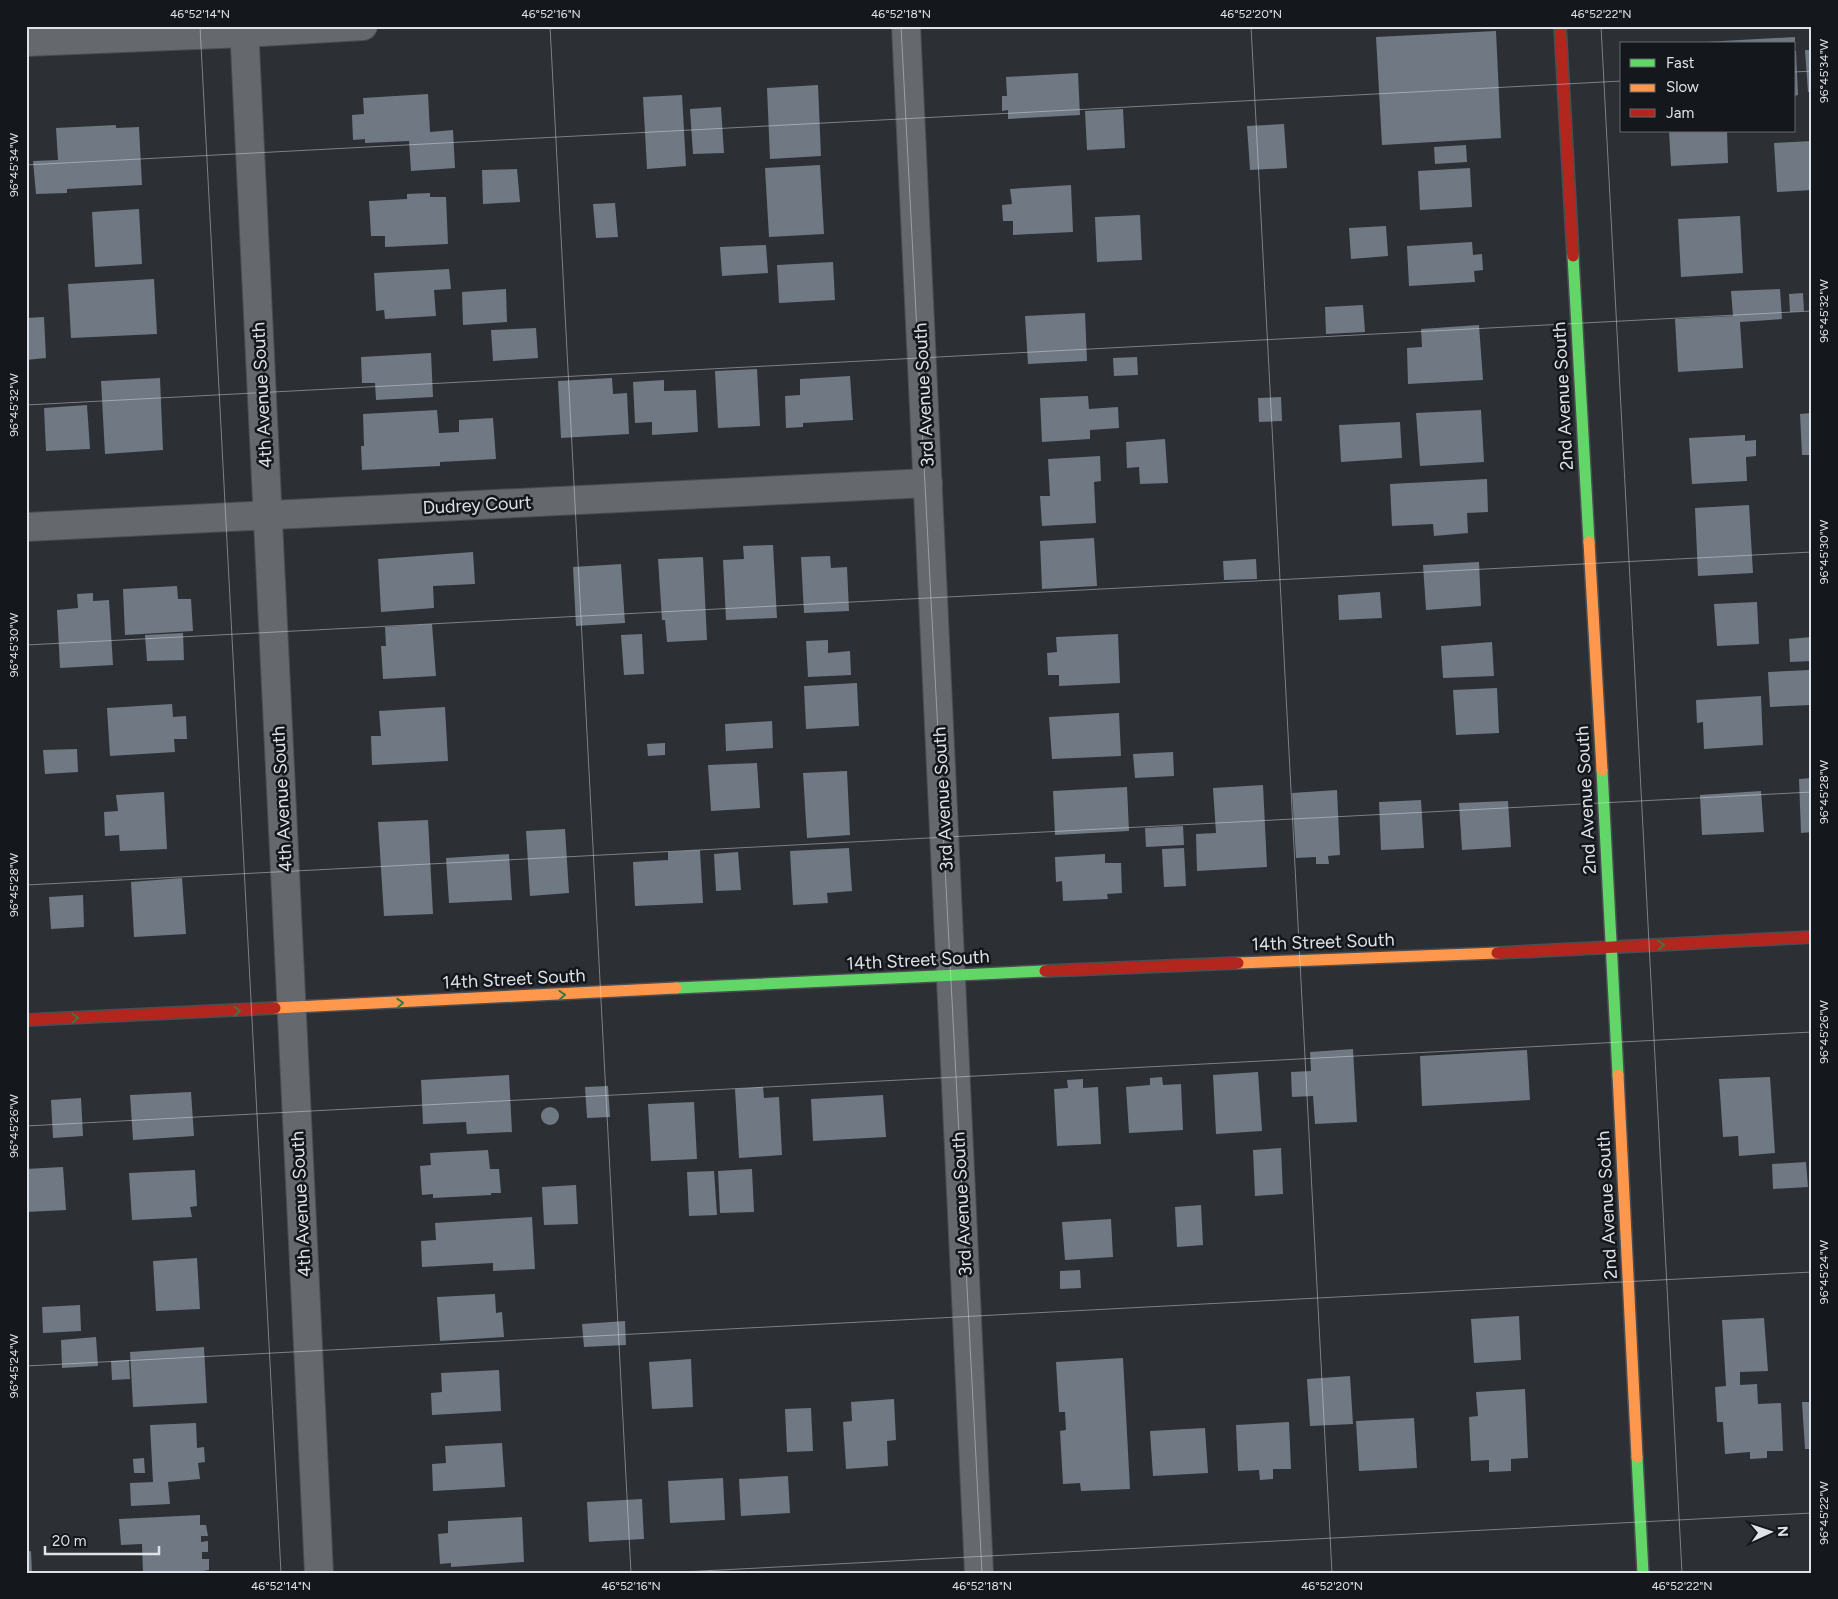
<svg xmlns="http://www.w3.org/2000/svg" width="1838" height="1599" viewBox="0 0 1838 1599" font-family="Figtree,sans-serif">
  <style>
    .building { fill: #6f7883 }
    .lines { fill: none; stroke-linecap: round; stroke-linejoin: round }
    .street-casing { stroke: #4a4d52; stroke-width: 30 }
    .fast-casing { stroke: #4a4d52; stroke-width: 14 }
    .slow-casing { stroke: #4a4d52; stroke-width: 14 }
    .jam-casing { stroke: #4a4d52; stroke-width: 14 }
    .street { stroke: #65686c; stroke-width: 28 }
    .fast { stroke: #63d668; stroke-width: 11 }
    .slow { stroke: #ff974d; stroke-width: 11 }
    .jam { stroke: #b3261e; stroke-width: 11 }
    .oneway { stroke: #3c7642 }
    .ticks { fill: none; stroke: #dee3e9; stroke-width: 1; stroke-opacity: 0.45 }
    .labels { text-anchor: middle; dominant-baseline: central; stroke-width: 5; stroke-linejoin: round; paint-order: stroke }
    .street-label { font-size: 18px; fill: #dee3e9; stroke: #14171b }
    .neatline { fill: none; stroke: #dee3e9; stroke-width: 2 }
    .ticks-label { font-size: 12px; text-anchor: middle; fill: #dee3e9 }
  </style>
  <rect width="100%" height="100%" fill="#2c3035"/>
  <g class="building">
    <polygon points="1496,31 1501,138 1382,145 1376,37"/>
    <polygon points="1795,37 1795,44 1704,44 1704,42"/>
    <polygon points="1805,50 1812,50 1812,92 1808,92"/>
    <polygon points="1794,51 1796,51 1798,95 1794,96"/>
    <polygon points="1078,73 1080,115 1008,119 1008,110 1002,111 1002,96 1007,96 1006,77"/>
    <polygon points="818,85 821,156 770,159 767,88"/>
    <polygon points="428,94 430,132 453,130 455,168 411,171 409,141 365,143 365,139 353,140 352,115 364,114 363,98"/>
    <polygon points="682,95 686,166 647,169 643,97"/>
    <polygon points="721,107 724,153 693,154 690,109"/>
    <polygon points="1123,109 1125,148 1087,150 1085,111"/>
    <polygon points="1284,124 1287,168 1250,170 1247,126"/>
    <polygon points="116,125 116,128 139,127 142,185 67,189 67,193 36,194 33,161 58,160 56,128"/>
    <polygon points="1669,131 1727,131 1728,163 1671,166"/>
    <polygon points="1812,141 1812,190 1777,192 1774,143"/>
    <polygon points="1466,145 1467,162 1435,164 1434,147"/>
    <polygon points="820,165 824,234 769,237 765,168"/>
    <polygon points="1470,168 1472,207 1420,210 1418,171"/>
    <polygon points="517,169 520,202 483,204 482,170"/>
    <polygon points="1071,185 1073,232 1013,235 1013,221 1003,221 1002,205 1012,204 1010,189"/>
    <polygon points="430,193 430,197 446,197 448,244 385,247 385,236 371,236 369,201 407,199 407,194"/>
    <polygon points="615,203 618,237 596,238 593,204"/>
    <polygon points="139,209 142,264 95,267 92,212"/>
    <polygon points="1140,215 1142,260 1097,262 1095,217"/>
    <polygon points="1740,216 1743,273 1681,277 1678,219"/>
    <polygon points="1386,226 1388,256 1351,259 1349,228"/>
    <polygon points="1472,242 1473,255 1482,254 1483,270 1474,271 1475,282 1409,286 1407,246"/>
    <polygon points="766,245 768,273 722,276 720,247"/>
    <polygon points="833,262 835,300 779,303 777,265"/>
    <polygon points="449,269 451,289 434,290 436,316 385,319 384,310 376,311 374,273"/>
    <polygon points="154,279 157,334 71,338 68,284"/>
    <polygon points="506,289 507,322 463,325 462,292"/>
    <polygon points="1780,289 1782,319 1740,322 1743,368 1678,372 1675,319 1733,316 1731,291"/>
    <polygon points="1803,293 1804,311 1790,312 1789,294"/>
    <polygon points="1363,305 1365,332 1326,334 1325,307"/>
    <polygon points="1085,313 1087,361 1028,364 1025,316"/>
    <polygon points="44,317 46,358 26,360 26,318"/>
    <polygon points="1479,325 1483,380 1408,384 1407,348 1422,347 1421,329"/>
    <polygon points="536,328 538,358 493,361 491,330"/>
    <polygon points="431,353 433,397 376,400 375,383 362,383 361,357"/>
    <polygon points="1137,357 1138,375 1114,376 1113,358"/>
    <polygon points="757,369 760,426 718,428 715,371"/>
    <polygon points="850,376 853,420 803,423 803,427 786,428 785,396 800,395 800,379"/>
    <polygon points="160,378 163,450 105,454 101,381"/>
    <polygon points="612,378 613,394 627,393 629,434 561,438 558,381"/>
    <polygon points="664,380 664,391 696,390 698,432 652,435 652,422 635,423 633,382"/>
    <polygon points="1088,396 1089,409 1118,407 1119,428 1090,430 1090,439 1042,442 1040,398"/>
    <polygon points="1281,397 1282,421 1259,422 1258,398"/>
    <polygon points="87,405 90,449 46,451 44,408"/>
    <polygon points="437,410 439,433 459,432 459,420 493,418 496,459 440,462 440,466 362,470 361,446 364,446 363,414"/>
    <polygon points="1481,410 1484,462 1420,466 1416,413"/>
    <polygon points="1812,413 1812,455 1802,455 1800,414"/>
    <polygon points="1400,422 1402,458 1341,462 1339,425"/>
    <polygon points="1745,435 1745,441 1756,440 1756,456 1746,457 1747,481 1692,484 1689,438"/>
    <polygon points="1165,439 1168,483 1140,484 1139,467 1127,468 1126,442"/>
    <polygon points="1100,456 1101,481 1094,482 1096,523 1042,526 1040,496 1050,496 1048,459"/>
    <polygon points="1487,479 1488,512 1467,513 1468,533 1434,536 1433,524 1392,526 1390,484"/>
    <polygon points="1749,505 1753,573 1698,576 1695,508"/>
    <polygon points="1094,538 1097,586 1042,589 1040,541"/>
    <polygon points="773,545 777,618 726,620 723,560 744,559 743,546"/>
    <polygon points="473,552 475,584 433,586 434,608 381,612 378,559"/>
    <polygon points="830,556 831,568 847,567 849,611 804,613 801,557"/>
    <polygon points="703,557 707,640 667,642 665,620 662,620 658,559"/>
    <polygon points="1256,559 1257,579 1224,580 1223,561"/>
    <polygon points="1479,562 1481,606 1426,610 1423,565"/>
    <polygon points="621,564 625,623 576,626 573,567"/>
    <polygon points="177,586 178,599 191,599 193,631 125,635 123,589"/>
    <polygon points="1380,592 1382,618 1339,620 1338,595"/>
    <polygon points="93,593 93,601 109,600 113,665 60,668 57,610 78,608 77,594"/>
    <polygon points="1757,602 1759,644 1717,646 1714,604"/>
    <polygon points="432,624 436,676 383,679 381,646 386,646 385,627"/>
    <polygon points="183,633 184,660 147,661 145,635"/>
    <polygon points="642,634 644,674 624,675 621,635"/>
    <polygon points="1118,634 1120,683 1059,686 1059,675 1048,675 1047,653 1057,652 1056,637"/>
    <polygon points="1812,637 1812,661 1790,662 1789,639"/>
    <polygon points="828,640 828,653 850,651 851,675 808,677 806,641"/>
    <polygon points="1492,642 1494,676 1443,678 1441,646"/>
    <polygon points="1809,670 1810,705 1770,707 1768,672"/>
    <polygon points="857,683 859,726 806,729 804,686"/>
    <polygon points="1497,688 1499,733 1456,735 1453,690"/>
    <polygon points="1761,696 1763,745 1704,749 1703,722 1697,723 1696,700"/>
    <polygon points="172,704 173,717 186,716 187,739 174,739 175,752 110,756 107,708"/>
    <polygon points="445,707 448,761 372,765 371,736 381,736 379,711"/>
    <polygon points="1119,713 1121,756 1052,759 1049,717"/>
    <polygon points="772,721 773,748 726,751 725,724"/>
    <polygon points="665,743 665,755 648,756 647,744"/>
    <polygon points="77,749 78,772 45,774 43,750"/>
    <polygon points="1173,752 1174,776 1135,778 1133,754"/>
    <polygon points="757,763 760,808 711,811 708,765"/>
    <polygon points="847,771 850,835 807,838 803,773"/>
    <polygon points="1812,778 1812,832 1801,833 1799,779"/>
    <polygon points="1263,785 1267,867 1197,871 1196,834 1216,833 1213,788"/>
    <polygon points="1127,787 1129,831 1055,835 1053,791"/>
    <polygon points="1337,790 1340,855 1328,856 1329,864 1316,864 1316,857 1296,858 1292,793"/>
    <polygon points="1761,791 1764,832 1702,835 1700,795"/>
    <polygon points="164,792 167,849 120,851 119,835 105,836 104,812 118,811 116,795"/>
    <polygon points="1421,800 1424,848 1381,850 1379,802"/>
    <polygon points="1508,801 1511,847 1462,850 1459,803"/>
    <polygon points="428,820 433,914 384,916 378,822"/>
    <polygon points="1183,826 1184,845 1146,847 1145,828"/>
    <polygon points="565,829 569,893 530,896 526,831"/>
    <polygon points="849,848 852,891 827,893 828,903 793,905 790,851"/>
    <polygon points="1184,848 1186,886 1164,887 1162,849"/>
    <polygon points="700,850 703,903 635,906 633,862 668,860 668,852"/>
    <polygon points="738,852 741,890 716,891 714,854"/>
    <polygon points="509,854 512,900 449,903 446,858"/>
    <polygon points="1105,854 1105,863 1121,863 1122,893 1107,894 1108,899 1063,901 1062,881 1056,882 1055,857"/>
    <polygon points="182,878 186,934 134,937 131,882"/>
    <polygon points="83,895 84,927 51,929 49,897"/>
    <polygon points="1353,1049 1357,1122 1315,1124 1313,1096 1292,1097 1291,1072 1311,1071 1310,1052"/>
    <polygon points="1527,1050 1530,1100 1422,1106 1420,1056"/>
    <polygon points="1258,1072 1262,1131 1216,1134 1213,1075"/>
    <polygon points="509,1075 512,1132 467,1134 466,1122 423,1124 421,1080"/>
    <polygon points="1162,1077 1163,1085 1181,1084 1183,1130 1129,1133 1126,1087 1150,1085 1150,1078"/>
    <polygon points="1770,1077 1775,1153 1739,1156 1738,1136 1723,1137 1719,1079"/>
    <polygon points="1083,1079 1083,1088 1098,1087 1101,1144 1057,1146 1054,1089 1068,1088 1067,1080"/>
    <polygon points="608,1086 610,1117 587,1118 585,1087"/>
    <polygon points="763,1087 764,1098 779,1097 782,1155 739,1158 735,1089"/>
    <polygon points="191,1092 194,1136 133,1140 130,1095"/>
    <polygon points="883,1095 886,1137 813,1141 811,1099"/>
    <polygon points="81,1098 83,1136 53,1138 51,1100"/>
    <polygon points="694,1102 697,1159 651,1161 648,1104"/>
    <circle cx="550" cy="1116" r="9"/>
    <polygon points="1281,1148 1283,1194 1255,1196 1253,1150"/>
    <polygon points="488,1150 490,1169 499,1169 501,1193 491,1193 491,1195 433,1198 433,1194 422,1195 420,1166 431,1165 430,1153"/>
    <polygon points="1806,1162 1808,1187 1773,1189 1772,1164"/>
    <polygon points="63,1167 66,1210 26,1212 26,1169"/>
    <polygon points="752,1169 754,1212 720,1213 718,1171"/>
    <polygon points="195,1170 197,1206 190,1207 192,1217 132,1220 129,1173"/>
    <polygon points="714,1171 717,1215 689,1216 687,1172"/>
    <polygon points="576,1185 578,1224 544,1225 542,1187"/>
    <polygon points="1201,1205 1203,1245 1177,1247 1175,1207"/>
    <polygon points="532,1217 535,1269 493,1271 493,1263 422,1267 421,1241 436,1240 435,1223"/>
    <polygon points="1111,1219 1113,1257 1065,1260 1062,1222"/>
    <polygon points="197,1258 200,1309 156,1311 153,1261"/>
    <polygon points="1080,1270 1081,1288 1060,1289 1060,1271"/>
    <polygon points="495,1294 496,1313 502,1312 504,1337 440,1341 437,1297"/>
    <polygon points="80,1305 81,1331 43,1333 42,1307"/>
    <polygon points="1519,1316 1521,1360 1474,1363 1471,1319"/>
    <polygon points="1764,1318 1768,1371 1740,1372 1740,1385 1757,1384 1758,1404 1781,1403 1783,1451 1767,1451 1767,1458 1750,1459 1750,1452 1725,1454 1723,1422 1717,1422 1715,1387 1726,1386 1722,1320"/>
    <polygon points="625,1321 626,1345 584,1347 582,1324"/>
    <polygon points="96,1337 98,1366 62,1368 61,1340"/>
    <polygon points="204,1347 207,1403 133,1407 130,1352"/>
    <polygon points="1123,1358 1130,1489 1081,1491 1080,1483 1063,1484 1060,1431 1066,1430 1065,1412 1059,1412 1056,1362"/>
    <polygon points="691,1359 693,1407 652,1409 649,1362"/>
    <polygon points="129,1360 130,1379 112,1380 111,1361"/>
    <polygon points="499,1370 501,1411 432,1415 431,1393 442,1392 441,1373"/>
    <polygon points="1350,1376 1353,1424 1310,1426 1307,1379"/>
    <polygon points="1525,1389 1528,1458 1511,1459 1511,1471 1489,1472 1489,1460 1471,1461 1469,1417 1478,1416 1476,1392"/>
    <polygon points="894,1399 896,1440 887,1441 888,1466 846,1469 843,1422 852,1421 851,1402"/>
    <polygon points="1802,1402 1812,1402 1812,1449 1805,1449"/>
    <polygon points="811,1408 813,1451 787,1452 785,1409"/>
    <polygon points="1414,1418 1417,1468 1359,1471 1356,1421"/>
    <polygon points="1289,1422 1291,1469 1273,1469 1273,1479 1260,1480 1259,1470 1238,1471 1236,1425"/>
    <polygon points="196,1423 197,1448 204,1447 205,1462 198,1463 200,1479 168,1482 170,1504 131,1506 130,1483 153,1482 150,1425"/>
    <polygon points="1205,1428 1208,1473 1153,1476 1150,1431"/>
    <polygon points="502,1443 505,1487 433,1491 432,1464 446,1463 445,1446"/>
    <polygon points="144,1458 145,1473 134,1473 133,1459"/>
    <polygon points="788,1476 790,1513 741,1516 739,1479"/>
    <polygon points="723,1478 725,1520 670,1523 668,1481"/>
    <polygon points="642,1499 644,1539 589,1542 587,1502"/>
    <polygon points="200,1515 200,1525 206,1525 208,1536 201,1536 201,1542 208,1541 208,1552 202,1552 202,1559 209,1559 209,1570 203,1571 203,1573 143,1573 142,1544 121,1545 119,1519"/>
    <polygon points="522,1517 524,1562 451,1567 451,1563 440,1564 438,1534 448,1533 448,1521"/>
    <polygon points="31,1551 32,1573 26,1573 26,1552"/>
  </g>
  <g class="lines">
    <g class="street-casing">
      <g id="street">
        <polyline points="244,26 319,1573"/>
        <polyline points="906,26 979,1573"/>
        <polyline points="26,42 244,33 363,26"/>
        <polyline points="26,527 928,483"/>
      </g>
    </g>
    <g class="fast-casing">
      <g id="fast">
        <polyline points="1573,256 1589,542"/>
        <polyline points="1602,770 1618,1075"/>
        <polyline points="676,988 1045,971"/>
        <polyline points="1637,1457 1643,1573"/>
      </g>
    </g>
    <g class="slow-casing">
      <g id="slow">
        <polyline points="1589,542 1602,770"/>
        <polyline points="1238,963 1497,953"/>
        <polyline points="275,1008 676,988"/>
        <polyline points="1618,1075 1637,1457"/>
      </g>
    </g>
    <g class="jam-casing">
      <g id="jam">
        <polyline points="1560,26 1573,256"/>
        <polyline points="1497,953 1812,937"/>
        <polyline points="1045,971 1238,963"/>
        <polyline points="26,1020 275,1008"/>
      </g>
    </g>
    <use href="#street" class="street"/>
    <use href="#fast" class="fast"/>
    <use href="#slow" class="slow"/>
    <use href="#jam" class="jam"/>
  </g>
  <defs><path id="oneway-chevron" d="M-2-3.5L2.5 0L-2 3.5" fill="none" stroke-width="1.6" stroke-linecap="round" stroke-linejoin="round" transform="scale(1.25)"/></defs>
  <g class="oneway">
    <use href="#oneway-chevron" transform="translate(1661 945) rotate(-3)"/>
    <use href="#oneway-chevron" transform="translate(562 995) rotate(-3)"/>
    <use href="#oneway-chevron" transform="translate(400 1003) rotate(-3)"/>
    <use href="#oneway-chevron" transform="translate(237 1011) rotate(-3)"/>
    <use href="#oneway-chevron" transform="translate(75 1018) rotate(-3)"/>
  </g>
  <path class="ticks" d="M 200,26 L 281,1573M 550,26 L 631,1573M 901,26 L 982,1573M 1251,26 L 1332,1573M 1601,26 L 1682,1573M 1794,72 L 1812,71M 26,165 L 1622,81M 26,405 L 1812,311M 26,645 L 1812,552M 26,885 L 1812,792M 26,1126 L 1812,1032M 26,1366 L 1812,1272M 663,1573 L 1812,1513"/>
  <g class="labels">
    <g class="street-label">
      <text transform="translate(262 395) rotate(-93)">4th Avenue South</text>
      <text transform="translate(924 395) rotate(-93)">3rd Avenue South</text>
      <text transform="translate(1563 396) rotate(-93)">2nd Avenue South</text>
      <text transform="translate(477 505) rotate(-3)">Dudrey Court</text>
      <text transform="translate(282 799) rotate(-93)">4th Avenue South</text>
      <text transform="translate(943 799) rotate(-93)">3rd Avenue South</text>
      <text transform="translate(1586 800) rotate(-93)">2nd Avenue South</text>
      <text transform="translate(1323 942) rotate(-2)">14th Street South</text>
      <text transform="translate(918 960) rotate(-3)">14th Street South</text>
      <text transform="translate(514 979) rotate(-3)">14th Street South</text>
      <text transform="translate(301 1204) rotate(-93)">4th Avenue South</text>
      <text transform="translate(962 1204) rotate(-93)">3rd Avenue South</text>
      <text transform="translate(1607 1205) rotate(-93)">2nd Avenue South</text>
    </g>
  </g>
  <rect width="1838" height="1599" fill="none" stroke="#14171b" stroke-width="55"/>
  <rect x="1620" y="42" width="175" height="90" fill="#14171b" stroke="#65696d"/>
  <rect x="1630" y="59" width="25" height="8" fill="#63d668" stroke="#65696d"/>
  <text x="1666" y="68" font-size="15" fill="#dee3e9">Fast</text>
  <rect x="1630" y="84" width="25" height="8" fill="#ff974d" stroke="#65696d"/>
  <text x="1666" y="92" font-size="15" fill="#dee3e9">Slow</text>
  <rect x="1630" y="109" width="25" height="8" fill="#b3261e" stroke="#65696d"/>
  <text x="1666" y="118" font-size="15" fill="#dee3e9">Jam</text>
  <g transform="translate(1770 1532) rotate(87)" stroke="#14171b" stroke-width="4" paint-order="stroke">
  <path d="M0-4L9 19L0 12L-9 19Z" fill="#dee3e9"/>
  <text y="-8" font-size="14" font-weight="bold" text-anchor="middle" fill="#dee3e9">N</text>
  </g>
  <path d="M45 1546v8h114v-8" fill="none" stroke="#dee3e9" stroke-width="2.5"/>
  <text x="52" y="1546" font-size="15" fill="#dee3e9" stroke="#14171b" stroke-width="4" paint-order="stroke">20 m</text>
  <rect x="28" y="28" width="1782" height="1544" class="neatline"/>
  <g class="ticks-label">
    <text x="200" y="18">46°52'14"N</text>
    <text x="551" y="18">46°52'16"N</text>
    <text x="901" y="18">46°52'18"N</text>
    <text x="1251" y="18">46°52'20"N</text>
    <text x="1601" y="18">46°52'22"N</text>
    <text transform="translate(1824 71) rotate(-90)" y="4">96°45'34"W</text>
    <text transform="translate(14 165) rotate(-90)" y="4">96°45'34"W</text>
    <text transform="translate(1824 311) rotate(-90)" y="4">96°45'32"W</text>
    <text transform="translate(14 405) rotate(-90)" y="4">96°45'32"W</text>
    <text transform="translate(1824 552) rotate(-90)" y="4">96°45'30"W</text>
    <text transform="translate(14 645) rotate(-90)" y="4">96°45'30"W</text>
    <text transform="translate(1824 792) rotate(-90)" y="4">96°45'28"W</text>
    <text transform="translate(14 885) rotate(-90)" y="4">96°45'28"W</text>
    <text transform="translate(1824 1032) rotate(-90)" y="4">96°45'26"W</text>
    <text transform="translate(14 1126) rotate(-90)" y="4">96°45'26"W</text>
    <text transform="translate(1824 1272) rotate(-90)" y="4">96°45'24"W</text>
    <text transform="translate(14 1366) rotate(-90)" y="4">96°45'24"W</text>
    <text transform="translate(1824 1513) rotate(-90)" y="4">96°45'22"W</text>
    <text x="281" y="1590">46°52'14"N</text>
    <text x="631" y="1590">46°52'16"N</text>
    <text x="982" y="1590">46°52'18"N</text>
    <text x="1332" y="1590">46°52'20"N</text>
    <text x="1682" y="1590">46°52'22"N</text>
  </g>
</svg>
